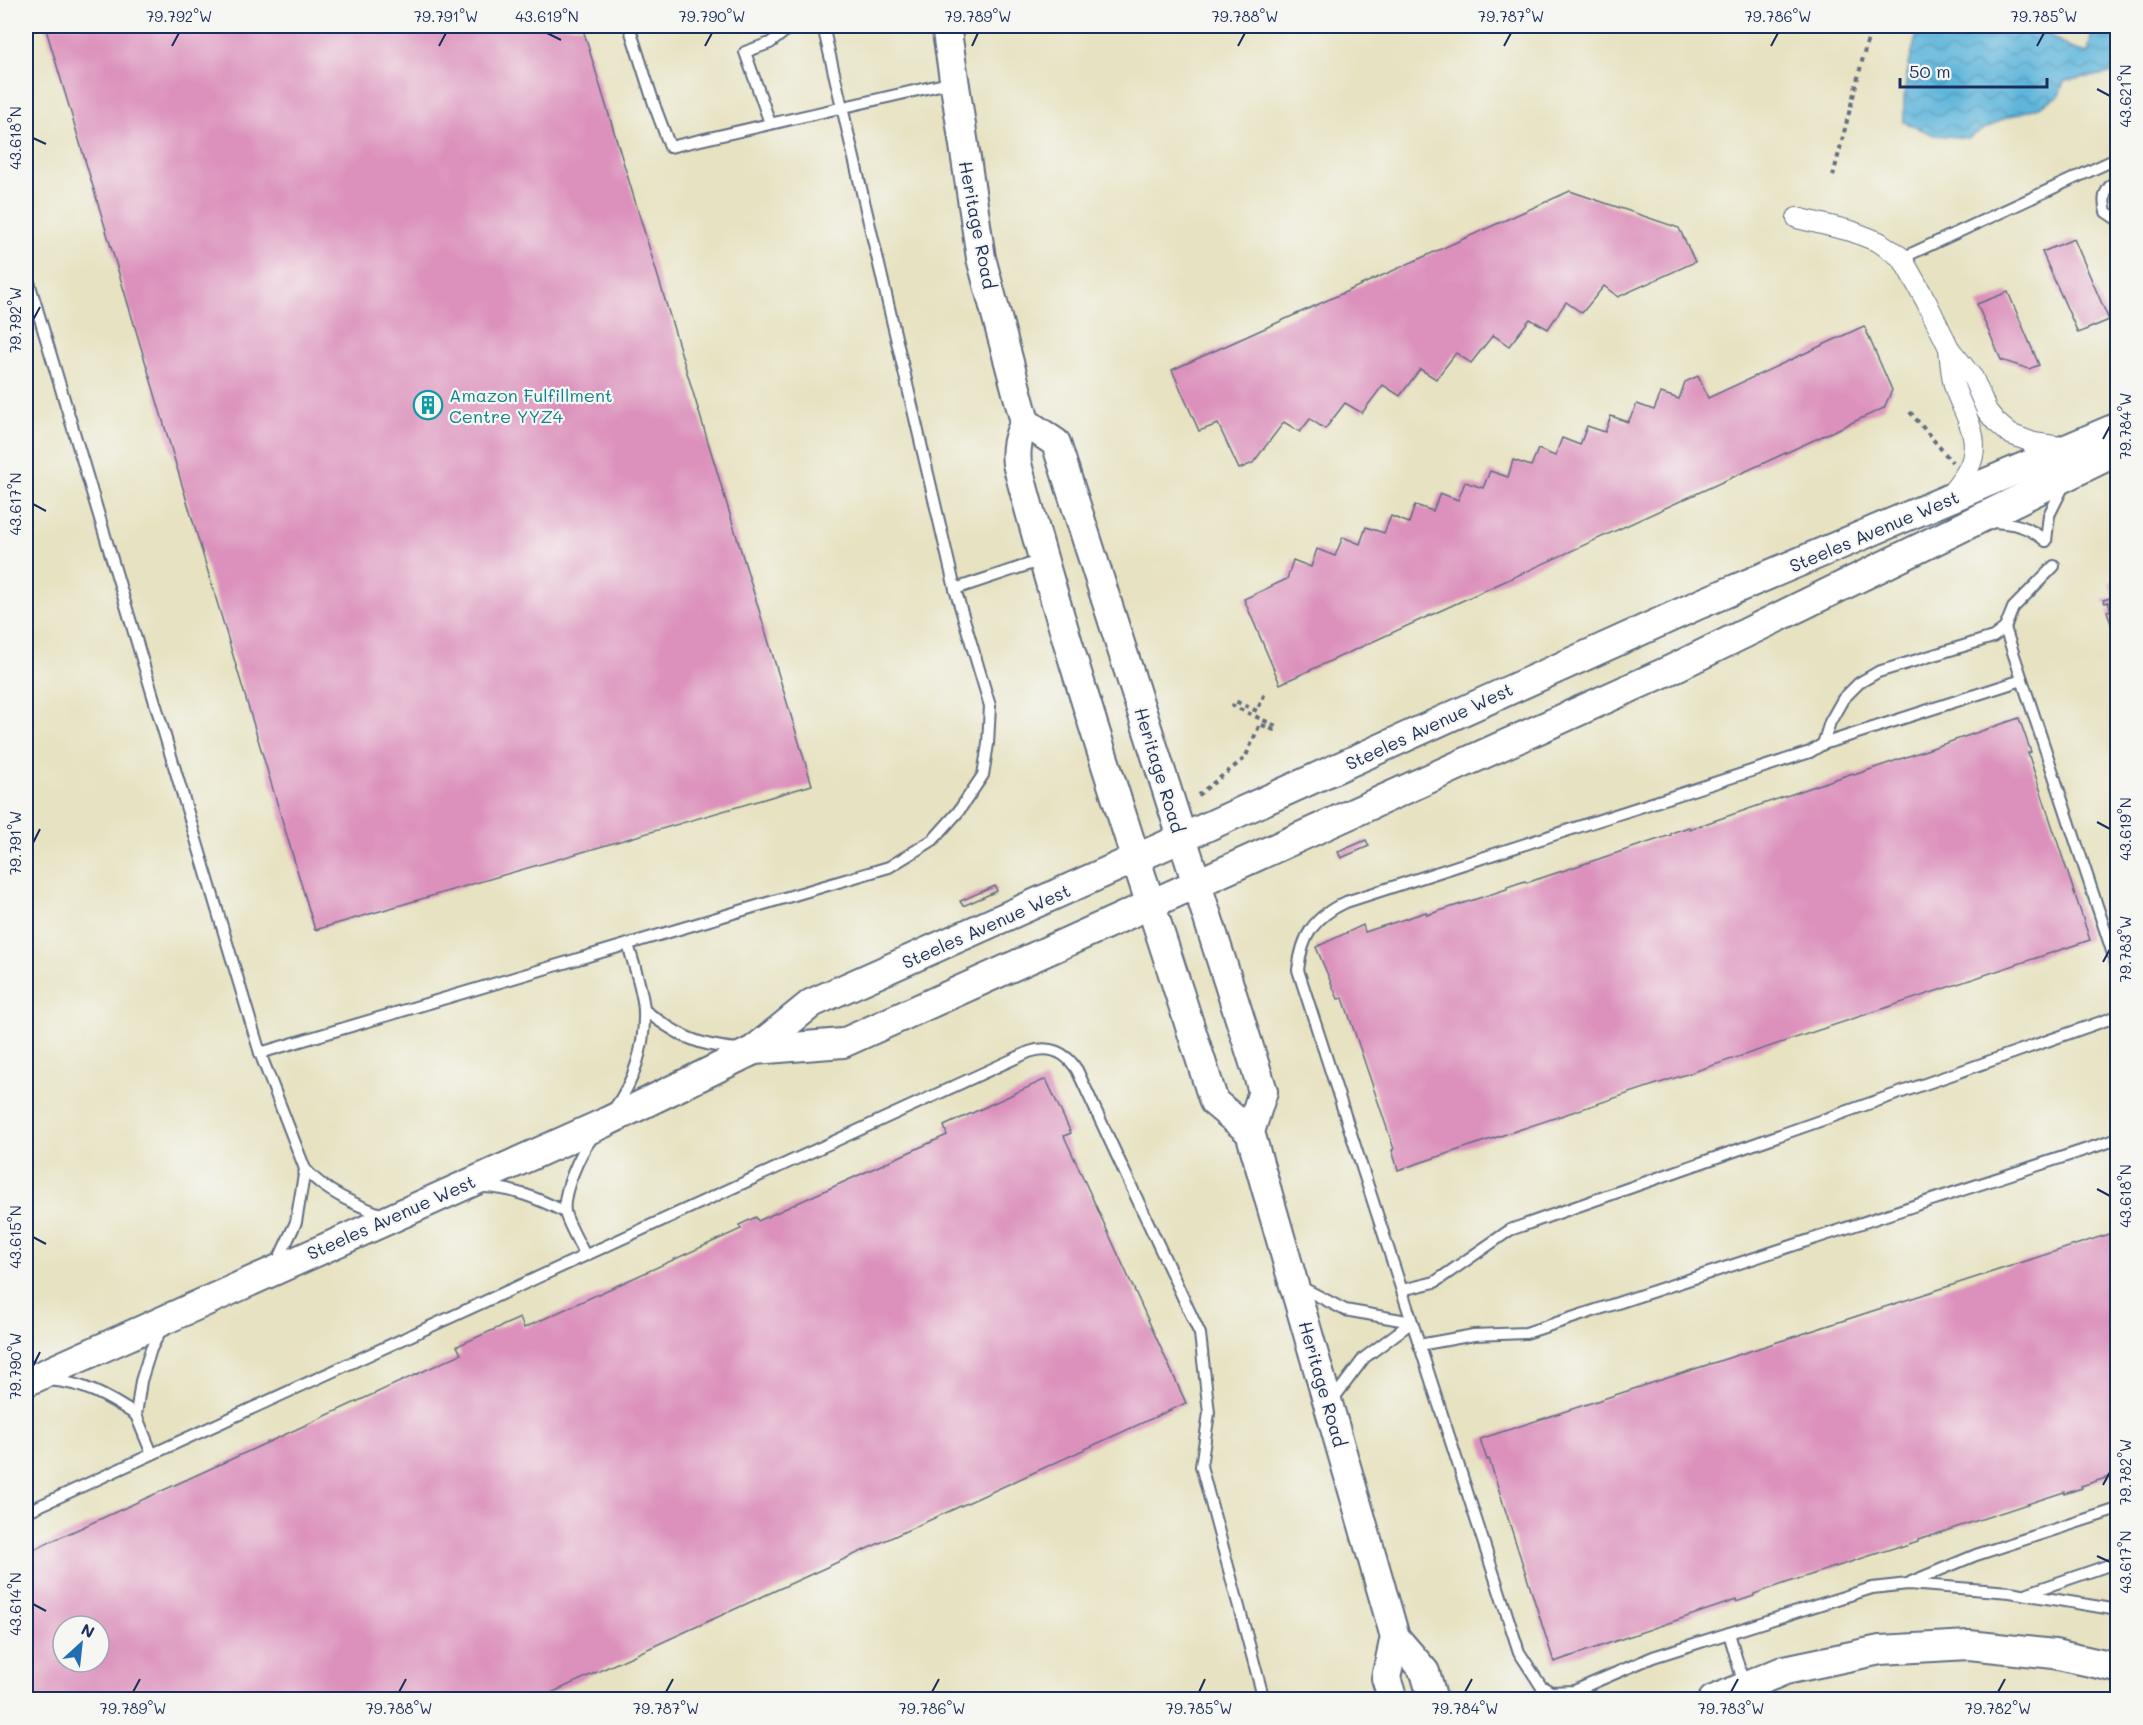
<svg xmlns="http://www.w3.org/2000/svg" width="2143" height="1725" viewBox="0 0 2143 1725" font-family="Mali,sans-serif">
  <style>
    .water { fill: url(#water-waves); stroke: #3c729c; stroke-width: 1.5 }
    .building { fill: #dc91bc; fill-rule: evenodd }
    .lines { fill: none; stroke-linecap: round; stroke-linejoin: round }
    .lane-casing { stroke: #626e81; stroke-width: 14 }
    .street-casing { stroke: #626e81; stroke-width: 22 }
    .secondary-casing { stroke: #626e81; stroke-width: 32 }
    .path { stroke: #626e81; stroke-width: 4; stroke-dasharray: 4.5 4.5; stroke-linecap: butt }
    .lane { stroke: #fff; stroke-width: 10 }
    .street { stroke: #fff; stroke-width: 20 }
    .secondary { stroke: #fff; stroke-width: 28 }
    .ticks { fill: none; stroke: #1b2f5e; stroke-width: 2 }
    .labels { text-anchor: middle; dominant-baseline: central; stroke-width: 4.5; stroke-linejoin: round; paint-order: stroke }
    .street-label { font-size: 18px; fill: #1b2f5e; stroke: #f6f6f2 }
    .culture-label { font-size: 18px; fill: #0d838f; stroke: #f6f6f2; text-anchor: start }
    .neatline { fill: none; stroke: #1b2f5e; stroke-width: 2 }
    .ticks-label { font-size: 15px; text-anchor: middle; fill: #1b2f5e }
  </style>
  <defs>
    <pattern id="water-waves" width="16" height="10" patternUnits="userSpaceOnUse" patternTransform="scale(1.5)"><rect width="16" height="10" fill="#5eb6db"/><path d="M0 5q4-4 8 0t8 0" fill="none" stroke="#4d94b5"/></pattern>
  </defs>
  <rect width="100%" height="100%" fill="#f6f6f2"/>
  <filter id="ink" filterUnits="userSpaceOnUse"><feTurbulence type="fractalNoise" baseFrequency=".0167" numOctaves="2"/><feDisplacementMap in="SourceGraphic" scale="12" xChannelSelector="R" yChannelSelector="G"/><feConvolveMatrix kernelMatrix="1 2 1 2 8 2 1 2 1" color-interpolation-filters="sRGB"/></filter>
  <filter id="wash" filterUnits="userSpaceOnUse"><feTurbulence type="fractalNoise" baseFrequency=".008" numOctaves="4" result="noise"/><feDisplacementMap in="SourceGraphic" scale="24" xChannelSelector="R" yChannelSelector="G"/><feGaussianBlur stdDeviation="1.35" result="paint"/><feColorMatrix in="noise" values="0 0 0 0 0 0 0 0 0 0 0 0 0 0 0 0 0 1.4 0 .05"/><feComposite in="paint" operator="in"/></filter>
  <g filter="url(#wash)">
    <rect width="100%" height="100%" fill="#e7e2c1"/>
    <path class="water" d="M 1919,26 L 2035,26 L 2070,48 L 2088,53 L 2093,26 L 2117,26 L 2117,72 L 2064,81 L 2059,96 L 2039,107 L 2001,120 L 1968,138 L 1934,135 L 1904,122 C 1902,88 1910,58 1919,26 Z"/>
    <g id="blocks">
      <g class="building">
        <polygon points="45,26 582,26 812,785 315,930"/>
        <polygon points="1570,191 1679,228 1695,262 1618,297 1604,286 1582,313 1566,302 1548,329 1530,319 1509,346 1493,335 1471,363 1456,353 1436,379 1420,369 1400,396 1383,385 1362,413 1345,403 1325,429 1310,419 1300,432 1284,422 1253,463 1239,469 1218,424 1199,431 1172,370"/>
        <polygon points="2074,239 2109,320 2078,333 2042,252"/>
        <polygon points="2008,292 2039,365 2029,369 2001,360 1977,304"/>
        <polygon points="1864,326 1892,390 1884,408 1280,684 1244,599 1287,579 1293,560 1311,567 1317,549 1335,556 1343,537 1360,544 1366,527 1384,533 1391,516 1409,523 1415,505 1433,511 1440,493 1458,500 1465,482 1483,488 1490,471 1508,477 1513,460 1531,466 1538,449 1555,456 1562,438 1580,445 1587,426 1605,432 1611,416 1628,422 1637,404 1654,410 1661,393 1679,399 1685,382 1698,376 1708,398"/>
        <polygon points="2118,580 2118,627 2117,627 2116,623 2111,624 2107,611 2111,610 2108,602 2105,603 2103,600 2114,597 2109,583"/>
        <polygon points="2019,718 2031,752 2028,753 2090,940 1398,1170 1392,1150 1394,1149 1343,998 1338,999 1316,947 1363,925 1365,932 1426,912 1427,915 1507,889 1507,887 1525,881 1526,883 1671,835 1671,833 1689,827 1690,829 1853,773 1854,775"/>
        <polygon points="1366,840 1369,846 1341,858 1338,852"/>
        <polygon points="995,886 997,891 963,906 960,901"/>
        <path d="M 1046,1079 L 1071,1133 L 1064,1136 L 1186,1403 L 536,1700 L 26,1700 L 26,1553 L 461,1354 L 457,1346 L 520,1318 L 524,1328 L 741,1229 L 739,1225 L 756,1217 L 758,1221 L 947,1135 L 944,1126 ZM 63,1626 L 99,1626 L 99,1662 L 63,1662 Z"/>
        <polygon points="2118,1231 2118,1474 2081,1486 2082,1488 2064,1494 2064,1492 1918,1540 1918,1542 1900,1548 1900,1546 1792,1581 1754,1594 1754,1596 1736,1602 1736,1600 1554,1662 1489,1459 1487,1460 1480,1439"/>
      </g>
    </g>
  </g>
  <g filter="url(#ink)">
    <use href="#blocks" fill-opacity="0" stroke="#626e81" stroke-width="1.5"/>
    <g class="lines">
      <g class="lane-casing">
        <g id="lane">
          <polyline points="629,26 655,107 670,147 953,82"/>
          <polyline points="770,123 745,52 770,43 784,32 784,26"/>
          <path d="M 2118,179 C 2105,188 2102,197 2106,212 L 2118,220"/>
          <polyline points="1902,258 2118,158"/>
          <polyline points="26,272 260,1053 889,867 933,840 958,812 983,775 988,744 990,706 955,589 823,26"/>
          <path d="M 1990,522 C 2014,523 2026,525 2046,541"/>
          <polyline points="2046,541 2049,515 2064,485"/>
          <path d="M 2054,566 L 2013,608 L 2005,628 L 1993,637 L 1878,672 L 1859,683 L 1843,699 L 1830,722 L 1823,744 L 1810,752 L 1346,902 C 1314,917 1302,935 1298,970 L 1519,1652 L 1541,1686 L 1551,1692 L 1574,1691 L 1653,1657 L 1872,1588 L 1908,1584 L 2010,1592 L 2118,1610"/>
          <polyline points="955,589 1042,560"/>
          <polyline points="2005,628 2118,969"/>
          <polyline points="1823,744 2022,680"/>
          <path d="M 644,1010 C 678,1035 696,1046 739,1049"/>
          <path d="M 260,1053 L 305,1169 C 326,1193 357,1205 385,1216"/>
          <path d="M 614,1109 C 634,1082 645,1046 644,1012 C 644,993 633,963 628,944"/>
          <path d="M 484,1187 C 513,1188 539,1199 565,1212"/>
          <path d="M 585,1255 C 580,1245 567,1222 565,1212 C 562,1193 580,1153 592,1138"/>
          <polyline points="277,1263 296,1222 305,1169"/>
          <polyline points="1299,1286 1345,1310 1412,1322"/>
          <polyline points="1402,1290 1435,1282 1510,1230 2118,1016"/>
          <polyline points="1419,1345 1474,1335 1526,1333 2118,1139"/>
          <path d="M 49,1380 C 84,1383 107,1396 136,1415"/>
          <polyline points="1331,1402 1364,1358 1412,1322"/>
          <polyline points="152,1454 136,1415 141,1381 151,1349 163,1326"/>
          <path d="M 26,1512 L 1029,1052 C 1049,1045 1066,1052 1077,1070 L 1200,1334 L 1209,1413 L 1201,1466 L 1264,1700"/>
          <polyline points="1911,1582 1976,1555 2118,1509"/>
          <polyline points="2028,1593 2118,1562"/>
          <polyline points="1729,1633 1744,1685"/>
        </g>
      </g>
      <g class="street-casing">
        <g id="street">
          <polyline points="1797,218 1851,231 1879,242 1902,258 1926,301 1949,348 1973,378 1987,411 1996,422 2010,434 2034,443 2067,448"/>
          <path d="M 1949,348 C 1950,360 1951,374 1954,385 C 1957,397 1964,409 1968,420 C 1982,453 1970,471 1949,496"/>
        </g>
      </g>
      <g class="secondary-casing">
        <g id="secondary">
          <path d="M 946,26 L 981,258 L 1025,422 C 1018,437 1015,448 1017,464 C 1074,679 1147,889 1214,1102 L 1250,1132"/>
          <polyline points="1025,422 1056,443 1263,1091 1250,1132 1395,1637 1425,1672 1433,1700"/>
          <polyline points="754,1050 843,1043 1670,670 2118,451"/>
          <polyline points="26,1382 604,1123 754,1050 812,1003 1211,825 1700,604 2118,427"/>
          <polyline points="1393,1700 1386,1678 1395,1637"/>
          <polyline points="1713,1700 1785,1670 1880,1650 1969,1645 2054,1654 2118,1668"/>
        </g>
      </g>
      <g class="path">
        <polyline points="1833,176 1871,26"/>
        <polyline points="1910,412 1952,462"/>
        <polyline points="1198,795 1245,758 1260,724 1274,730 1276,726 1233,706 1235,701 1257,711 1266,691"/>
      </g>
      <use href="#lane" class="lane"/>
      <use href="#street" class="street"/>
      <use href="#secondary" class="secondary"/>
    </g>
  </g>
  <path class="ticks" d="M 547,33 L 561,40M 172,46 L 179,33M 439,46 L 446,33M 705,46 L 712,33M 972,46 L 978,33M 1238,46 L 1245,33M 1504,46 L 1511,33M 1771,46 L 1778,33M 2037,46 L 2044,33M 2097,89 L 2110,96M 33,138 L 46,144M 33,320 L 40,307M 2103,439 L 2110,426M 33,504 L 46,511M 2097,822 L 2110,829M 33,843 L 40,829M 2103,962 L 2110,949M 2097,1189 L 2110,1196M 33,1237 L 46,1244M 33,1366 L 40,1352M 2103,1485 L 2110,1472M 2097,1556 L 2110,1562M 33,1604 L 46,1611M 133,1692 L 140,1679M 399,1692 L 406,1679M 666,1692 L 673,1679M 932,1692 L 939,1679M 1199,1692 L 1205,1679M 1465,1692 L 1472,1679M 1731,1692 L 1738,1679M 1998,1692 L 2005,1679"/>
  <defs>
    <g id="building-ring" transform="scale(1.5)"><circle r="9.5" fill="#f6f6f2" stroke="#0f9aa8" stroke-width="1.5"/><path d="M-4-6H4V6H1V3H-1V6H-4ZM-2.5-4.3h1.7v1.8h-1.7ZM.8-4.3h1.7v1.8H.8ZM-2.5-1h1.7V.8h-1.7ZM.8-1h1.7V.8H.8Z" fill="#0f9aa8"/></g>
  </defs>
  <g fill-rule="evenodd">
    <use href="#building-ring" x="428" y="405"/>
  </g>
  <g class="labels">
    <g class="street-label">
      <text transform="translate(978 225) rotate(79)">Heritage Road</text>
      <text transform="translate(1874 531) rotate(-23)">Steeles Avenue West</text>
      <text transform="translate(1429 726) rotate(-25)">Steeles Avenue West</text>
      <text transform="translate(1160 770) rotate(73)">Heritage Road</text>
      <text transform="translate(986 926) rotate(-24)">Steeles Avenue West</text>
      <text transform="translate(391 1217) rotate(-24)">Steeles Avenue West</text>
      <text transform="translate(1323 1384) rotate(74)">Heritage Road</text>
    </g>
    <g class="culture-label">
      <text x="449" y="395">Amazon Fulfillment<tspan x="449" dy="21">Centre YYZ4</tspan></text>
    </g>
  </g>
  <rect width="2143" height="1725" fill="none" stroke="#f6f6f2" stroke-width="66"/>
  <g transform="translate(81 1644) rotate(27)"><circle r="28" fill="#f6f6f2" stroke="#9ea6b7" stroke-width="1.5"/>
  <path d="M0-4.5L10 22L0 15L-10 22Z" fill="#1f6fb2"/>
  <text y="-9" font-size="16" font-weight="bold" text-anchor="middle" fill="#1b2f5e">N</text>
  </g>
  <path d="M1900 78v9h147v-9" fill="none" stroke="#1b2f5e" stroke-width="3"/>
  <text x="1909" y="78" font-size="18" fill="#1b2f5e" stroke="#f6f6f2" stroke-width="4.5" paint-order="stroke">50 m</text>
  <rect x="33" y="33" width="2077" height="1659" class="neatline"/>
  <g class="ticks-label">
    <text x="179" y="22">79.792°W</text>
    <text x="446" y="22">79.791°W</text>
    <text x="547" y="22">43.619°N</text>
    <text x="712" y="22">79.790°W</text>
    <text x="978" y="22">79.789°W</text>
    <text x="1245" y="22">79.788°W</text>
    <text x="1511" y="22">79.787°W</text>
    <text x="1778" y="22">79.786°W</text>
    <text x="2044" y="22">79.785°W</text>
    <text transform="translate(2126 96) rotate(-90)" y="5">43.621°N</text>
    <text transform="translate(16 138) rotate(-90)" y="5">43.618°N</text>
    <text transform="translate(16 320) rotate(-90)" y="5">79.792°W</text>
    <text transform="translate(2126 426) rotate(-90)" y="5">79.784°W</text>
    <text transform="translate(16 504) rotate(-90)" y="5">43.617°N</text>
    <text transform="translate(2126 829) rotate(-90)" y="5">43.619°N</text>
    <text transform="translate(16 843) rotate(-90)" y="5">79.791°W</text>
    <text transform="translate(2126 949) rotate(-90)" y="5">79.783°W</text>
    <text transform="translate(2126 1196) rotate(-90)" y="5">43.618°N</text>
    <text transform="translate(16 1237) rotate(-90)" y="5">43.615°N</text>
    <text transform="translate(16 1366) rotate(-90)" y="5">79.790°W</text>
    <text transform="translate(2126 1472) rotate(-90)" y="5">79.782°W</text>
    <text transform="translate(2126 1562) rotate(-90)" y="5">43.617°N</text>
    <text transform="translate(16 1604) rotate(-90)" y="5">43.614°N</text>
    <text x="133" y="1714">79.789°W</text>
    <text x="399" y="1714">79.788°W</text>
    <text x="666" y="1714">79.787°W</text>
    <text x="932" y="1714">79.786°W</text>
    <text x="1199" y="1714">79.785°W</text>
    <text x="1465" y="1714">79.784°W</text>
    <text x="1731" y="1714">79.783°W</text>
    <text x="1998" y="1714">79.782°W</text>
  </g>
</svg>
